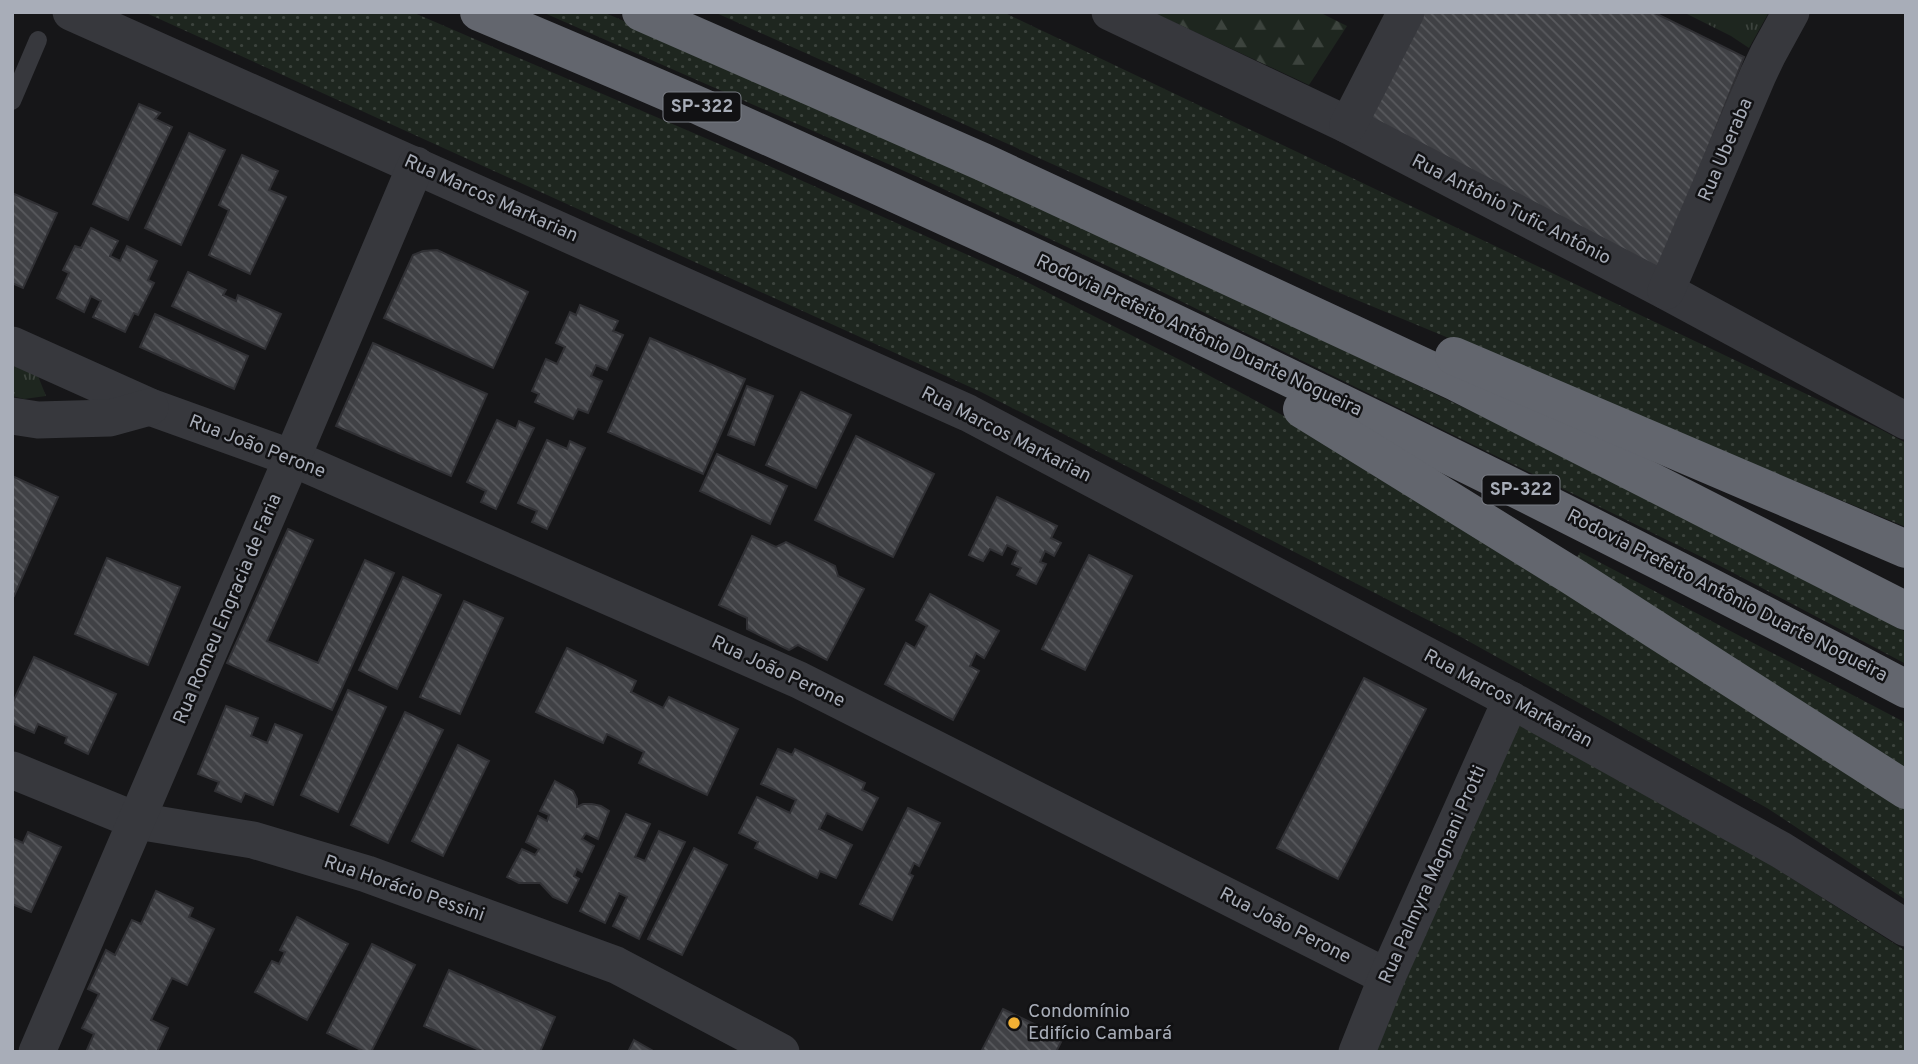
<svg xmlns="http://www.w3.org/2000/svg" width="1918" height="1064" viewBox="0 0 1918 1064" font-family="Overpass,sans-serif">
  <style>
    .grass { fill: url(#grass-dots) }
    .forest { fill: url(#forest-firs) }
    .park { fill: url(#park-tufts) }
    .building { fill: url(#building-back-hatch); stroke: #303034; stroke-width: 2 }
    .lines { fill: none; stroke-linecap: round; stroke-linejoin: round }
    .lane { stroke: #37383d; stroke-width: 18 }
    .street { stroke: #37383d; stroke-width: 37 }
    .highway { stroke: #63666e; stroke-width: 38 }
    .poi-dot { fill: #f2b134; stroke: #111113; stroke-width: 2.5 }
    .labels { text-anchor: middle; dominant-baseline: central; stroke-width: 5; stroke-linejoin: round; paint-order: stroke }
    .shield { fill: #111113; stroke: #7b7e86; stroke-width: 2 }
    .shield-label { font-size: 18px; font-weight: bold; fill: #a8adb8 }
    .street-label { font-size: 19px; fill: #a8adb8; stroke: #111113 }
    .poi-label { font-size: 19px; fill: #a8adb8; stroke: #111113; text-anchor: start }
  </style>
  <defs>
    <pattern id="grass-dots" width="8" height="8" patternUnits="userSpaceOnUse" patternTransform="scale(1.75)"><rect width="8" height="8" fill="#1e261f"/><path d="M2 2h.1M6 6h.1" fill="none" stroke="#3c433d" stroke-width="1.8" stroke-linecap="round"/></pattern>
    <pattern id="forest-firs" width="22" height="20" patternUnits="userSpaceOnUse" patternTransform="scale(1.75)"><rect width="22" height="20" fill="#1e261f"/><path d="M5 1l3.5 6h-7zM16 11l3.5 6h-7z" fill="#3c433d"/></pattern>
    <pattern id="park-tufts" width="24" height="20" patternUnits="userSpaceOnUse" patternTransform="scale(1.75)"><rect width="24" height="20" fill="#1e261f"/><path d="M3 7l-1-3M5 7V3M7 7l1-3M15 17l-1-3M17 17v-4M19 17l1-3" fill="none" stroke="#3c433d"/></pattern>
    <pattern id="building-back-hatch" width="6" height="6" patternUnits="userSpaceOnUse" patternTransform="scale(1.75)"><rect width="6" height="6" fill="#404145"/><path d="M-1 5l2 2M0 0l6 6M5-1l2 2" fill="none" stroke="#595a5e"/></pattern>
  </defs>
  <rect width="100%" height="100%" fill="#161618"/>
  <g class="grass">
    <polygon points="144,12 412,12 747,156 1017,277 1186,363 1297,423 1906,806 1906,900 1767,808 1461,637 981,392"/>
    <polygon points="542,12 603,12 745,73 1166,265 1523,436 1736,543 1906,632 1906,664 1722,567 1150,286 920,178"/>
    <polygon points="714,12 1003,12 1880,429 1906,443 1906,527 1335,291"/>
    <polygon points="1580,552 1906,723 1906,774 1575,561"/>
    <polygon points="1511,700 1906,951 1906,1052 1357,1052"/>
  </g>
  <polygon class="forest" points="1152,12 1319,12 1347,26 1309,85"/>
  <g class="park">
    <polygon points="1683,12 1769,12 1749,48 1731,36"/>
    <polygon points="12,364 38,376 46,396 24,399 12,396"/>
  </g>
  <g class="building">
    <polygon points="1422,12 1653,12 1744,57 1659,272 1363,121"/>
    <polygon points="139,104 160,113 155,119 172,127 128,220 93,204"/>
    <polygon points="189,133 225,150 181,245 145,228"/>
    <polygon points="242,155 278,171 269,190 286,197 250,274 209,255 229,210 219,205"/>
    <polygon points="12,193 57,213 23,288 12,283"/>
    <polygon points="91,228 118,241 110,256 120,261 127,246 157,261 148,280 154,283 138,315 134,313 125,332 93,317 101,301 91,296 84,312 57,298 69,273 63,270 75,246 81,248"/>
    <polygon points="437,250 528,292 493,368 384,318 413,255 423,251"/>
    <polygon points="188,272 226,290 223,295 236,301 238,295 281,314 265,349 172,306"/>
    <polygon points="580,305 618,321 613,331 623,335 607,370 596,365 591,376 602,381 588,413 578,409 573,419 535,402 539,394 532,391 546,359 557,364 565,347 556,343 570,312 576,315"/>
    <polygon points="155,314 248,356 234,389 140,347"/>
    <polygon points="650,338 745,379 703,474 608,432"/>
    <polygon points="373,343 487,394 451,476 336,426"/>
    <polygon points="747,386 773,396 754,445 728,435"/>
    <polygon points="801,392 851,415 816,488 766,465"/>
    <polygon points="497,420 516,429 519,421 534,428 496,509 481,502 486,491 467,482"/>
    <polygon points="856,436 934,474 893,557 815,520"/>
    <polygon points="547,440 567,449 570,441 585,448 547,529 532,522 537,511 518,503"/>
    <polygon points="717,454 787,486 770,524 700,491"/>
    <polygon points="12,476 58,497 14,596 12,595"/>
    <polygon points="997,497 1057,526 1051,538 1061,543 1054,556 1045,551 1040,562 1046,564 1036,584 1017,575 1021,568 1012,564 1018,551 1007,545 1002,555 990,549 983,561 969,555"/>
    <polygon points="288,529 313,540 267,641 318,663 365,560 394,573 332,710 227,663"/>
    <polygon points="752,536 776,547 786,542 835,566 838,576 864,589 827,660 798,645 789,650 747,629 747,618 719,605"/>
    <polygon points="1089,555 1132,576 1085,670 1042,649"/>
    <polygon points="107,558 180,587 148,665 75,634"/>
    <polygon points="403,577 441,595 397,689 359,670"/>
    <polygon points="930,594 999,631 984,658 976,653 970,666 979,671 953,720 885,684 906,643 915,648 927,626 916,620"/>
    <polygon points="464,601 503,618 460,714 420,697"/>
    <polygon points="567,648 636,681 631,692 663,708 669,697 738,729 707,795 639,763 644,752 607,734 603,743 536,712"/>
    <polygon points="34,657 116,694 88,754 65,743 67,737 38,724 34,733 12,723 12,704"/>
    <polygon points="1364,678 1426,709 1338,879 1277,848"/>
    <polygon points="348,690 386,707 338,812 301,795"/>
    <polygon points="226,706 258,718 251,736 267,743 275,724 302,735 273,805 245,793 241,802 215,791 219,782 198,774"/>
    <polygon points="405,712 443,730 388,843 351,825"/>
    <polygon points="458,745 489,761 443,856 412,841"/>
    <polygon points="778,749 792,755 795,749 865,783 862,790 878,798 862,830 827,813 819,829 852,845 836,878 820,871 817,878 755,848 758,842 739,833 757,797 790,813 796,800 761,784"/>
    <polygon points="555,781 573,791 577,799 577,807 583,804 592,804 601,806 609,811 598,839 586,833 582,839 594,846 582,872 577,869 574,876 579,879 567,903 553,897 540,883 519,883 507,877 522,849 535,855 539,849 526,842 538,816 547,821 549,815 540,811"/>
    <polygon points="908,808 940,823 919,866 914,863 909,874 913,876 892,920 860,904"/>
    <polygon points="626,814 650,824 635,857 645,861 659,831 685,842 639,939 613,926 627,897 619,893 605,923 580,911"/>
    <polygon points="28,832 61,847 31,912 12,904 12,838 23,843"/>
    <polygon points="694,848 727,865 682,955 648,939"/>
    <polygon points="156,891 193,908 189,917 214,929 187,985 172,978 151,1020 168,1028 157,1052 86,1052 94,1034 82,1028 99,994 88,989 106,950 115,955 132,920 141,924"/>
    <polygon points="297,917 348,944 307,1020 255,992 272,961 279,964 285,952 280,950"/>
    <polygon points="372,944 415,965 371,1052 365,1052 327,1033"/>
    <polygon points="449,970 555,1017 540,1052 484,1052 424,1026"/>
    <polygon points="1003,1009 1063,1038 1056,1052 986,1052 982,1050"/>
    <polygon points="634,1040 655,1052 628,1052"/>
  </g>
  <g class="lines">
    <polyline class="lane" points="12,101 38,40"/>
    <g class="street">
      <polyline points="71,12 968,413 1511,700 1781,850 1906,928"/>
      <polyline points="1110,12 1348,125 1666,291 1906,421"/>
      <polyline points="1348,125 1406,12"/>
      <polyline points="1666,291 1758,75 1768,54 1791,12"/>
      <polyline points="12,345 150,407 292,458 799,680 1387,977"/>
      <polyline points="12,416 38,420 110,418 150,407"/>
      <polyline points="12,770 137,821 253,840 367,874 616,965 781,1052"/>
      <polyline points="37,1052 292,458 416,165"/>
      <polyline points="1357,1052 1387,977 1511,700"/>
    </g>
    <g class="highway">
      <path d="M 479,12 C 555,44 631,76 706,109 C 1112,288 1513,481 1906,689"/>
      <polyline points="641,12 983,162 1456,382 1906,611"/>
      <polyline points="1454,356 1906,549"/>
      <polyline points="1302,409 1572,576 1906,790"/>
    </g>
  </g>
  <circle class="poi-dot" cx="1014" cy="1023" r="7"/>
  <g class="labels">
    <g class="shield">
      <rect x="663.5" y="92.5" width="77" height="29" rx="5"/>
      <rect x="1482.5" y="475.5" width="77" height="29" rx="5"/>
    </g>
    <g class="shield-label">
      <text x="702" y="107">SP-322</text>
      <text x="1521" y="490">SP-322</text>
    </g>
    <g class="street-label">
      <text transform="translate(1726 150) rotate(-67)">Rua Uberaba</text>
      <text transform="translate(491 199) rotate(24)">Rua Marcos Markarian</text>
      <text transform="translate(1511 210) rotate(27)">Rua Antônio Tufic Antônio</text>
      <text transform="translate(1199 336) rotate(25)">Rodovia Prefeito Antônio Duarte Nogueira</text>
      <text transform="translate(1006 435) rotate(27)">Rua Marcos Markarian</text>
      <text transform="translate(257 447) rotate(21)">Rua João Perone</text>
      <text transform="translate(1727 596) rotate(27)">Rodovia Prefeito Antônio Duarte Nogueira</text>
      <text transform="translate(228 609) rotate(-67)">Rua Romeu Engracia de Faria</text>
      <text transform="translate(778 672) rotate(25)">Rua João Perone</text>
      <text transform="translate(1508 699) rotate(28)">Rua Marcos Markarian</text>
      <text transform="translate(1433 875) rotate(-66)">Rua Palmyra Magnani Protti</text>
      <text transform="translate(404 889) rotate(19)">Rua Horácio Pessini</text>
      <text transform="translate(1285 926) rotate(27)">Rua João Perone</text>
    </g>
    <g class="poi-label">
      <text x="1028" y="1012">Condomínio<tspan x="1028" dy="22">Edifício Cambará</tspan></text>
    </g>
  </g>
  <rect width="1918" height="1064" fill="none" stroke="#a8adb8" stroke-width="28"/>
</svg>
